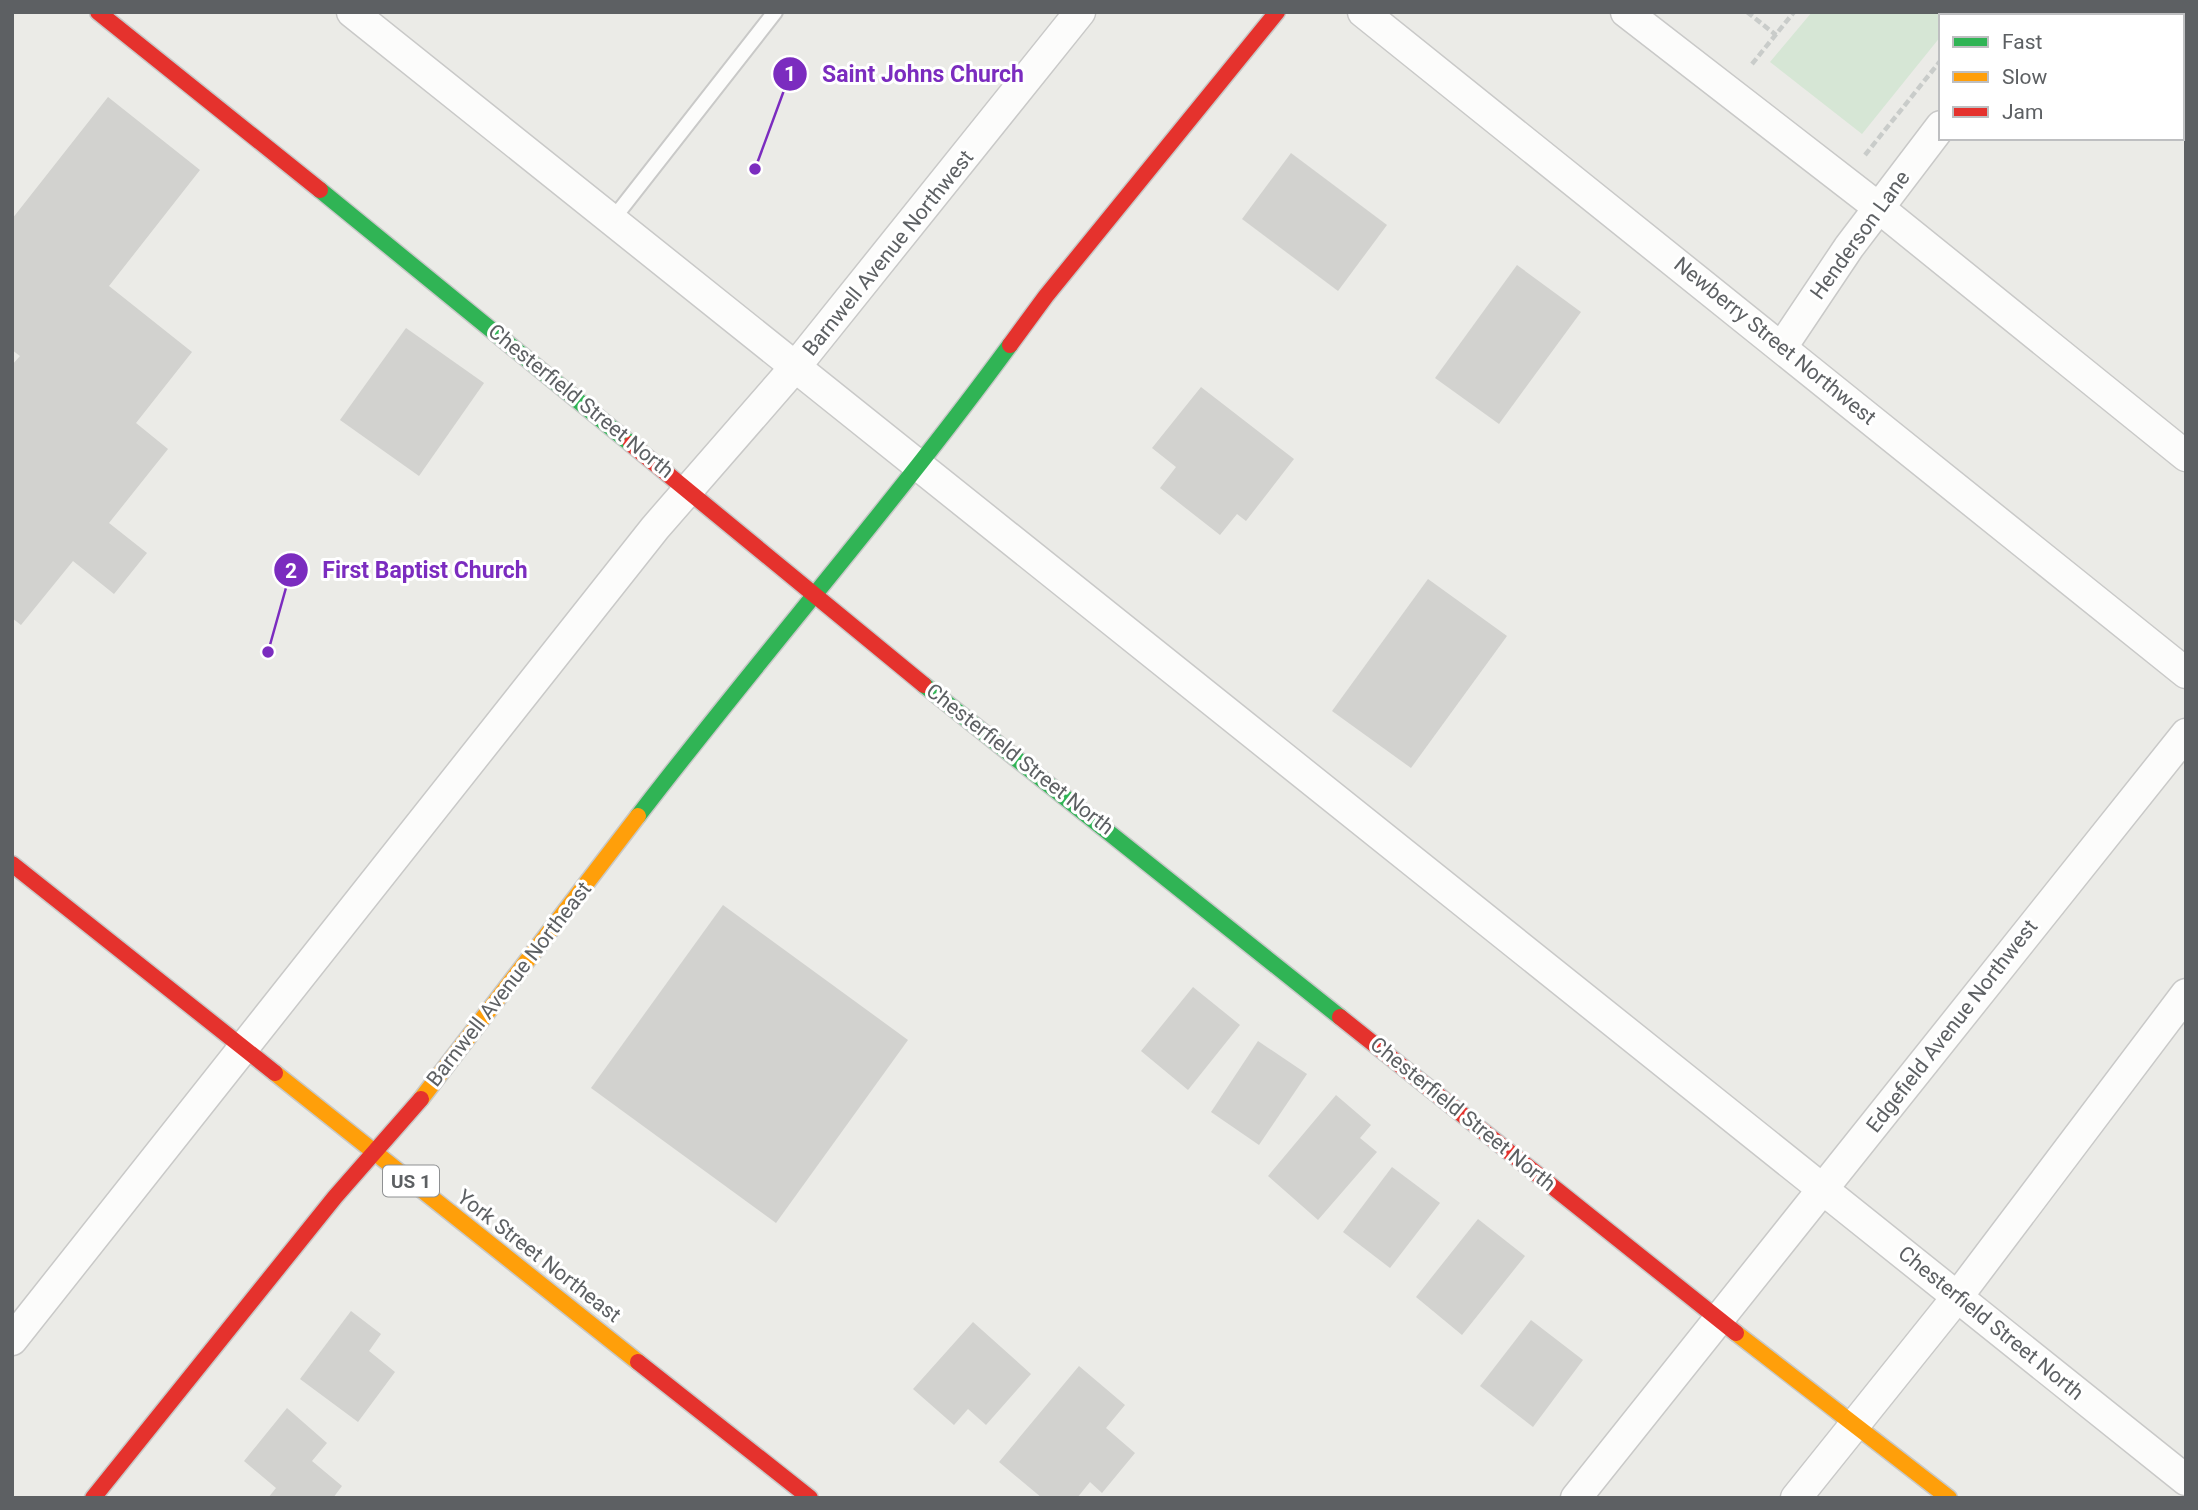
<svg xmlns="http://www.w3.org/2000/svg" width="2198" height="1510" viewBox="0 0 2198 1510" font-family="Roboto,sans-serif">
  <style>
    .green { fill: #d6e6d5 }
    .building { fill: #d2d2cf }
    .lines { fill: none; stroke-linecap: round; stroke-linejoin: round }
    .lane-casing { stroke: #c9c9c8; stroke-width: 18 }
    .street-casing { stroke: #c9c9c8; stroke-width: 33 }
    .fast-casing { stroke: #c8c9c8; stroke-width: 19 }
    .slow-casing { stroke: #c8c9c8; stroke-width: 19 }
    .jam-casing { stroke: #c8c9c8; stroke-width: 19 }
    .path { stroke: #c9ccca; stroke-width: 4.5; stroke-dasharray: 7 3.5; stroke-linecap: butt }
    .lane { stroke: #fcfcfb; stroke-width: 14 }
    .street { stroke: #fcfcfb; stroke-width: 30 }
    .fast { stroke: #30b455; stroke-width: 16 }
    .slow { stroke: #ff9f0a; stroke-width: 16 }
    .jam { stroke: #e5322d; stroke-width: 16 }
    .labels { text-anchor: middle; dominant-baseline: central; stroke-width: 6; stroke-linejoin: round; paint-order: stroke }
    .shield { fill: #fff; stroke: #8e9092; stroke-width: 2 }
    .shield-label { font-size: 19px; font-weight: bold; fill: #5d6063 }
    .street-label { font-size: 21px; fill: #5d6063; stroke: #fff }
    .leader { fill: none; stroke: #7b2cbf; stroke-width: 2.5 }
    .callout-dot { fill: #7b2cbf; stroke: #fff; stroke-width: 2.5 }
    .mark-label { font-size: 21px; text-anchor: middle; font-weight: bold; fill: #fff }
    .callout-label { font-size: 23px; text-anchor: middle; font-weight: bold; fill: #7b2cbf; stroke: #fff; stroke-width: 6; stroke-linejoin: round; paint-order: stroke }
  </style>
  <rect width="100%" height="100%" fill="#ebebe7"/>
  <polygon class="green" points="1812,12 1960,12 1958,16 1941,16 1941,36 1862,134 1770,62"/>
  <g class="building">
    <polygon points="108,97 200,170 109,286 192,352 136,423 168,449 109,523 147,553 114,594 73,561 21,625 12,618 12,365 20,356 12,350 12,219"/>
    <polygon points="1291,153 1387,225 1338,291 1242,219"/>
    <polygon points="1517,265 1581,312 1499,424 1435,378"/>
    <polygon points="406,328 484,383 419,476 340,420"/>
    <polygon points="1201,387 1294,459 1246,521 1237,514 1220,535 1160,488 1176,467 1152,448"/>
    <polygon points="1428,579 1507,636 1411,768 1332,711"/>
    <polygon points="723,905 908,1040 776,1223 591,1088"/>
    <polygon points="1193,987 1240,1025 1188,1090 1141,1051"/>
    <polygon points="1258,1041 1307,1074 1259,1145 1211,1112"/>
    <polygon points="1336,1095 1371,1125 1360,1138 1377,1152 1318,1220 1268,1176"/>
    <polygon points="1392,1167 1440,1203 1390,1268 1343,1232"/>
    <polygon points="1478,1219 1525,1256 1462,1335 1416,1297"/>
    <polygon points="351,1311 381,1334 369,1351 395,1372 358,1422 300,1379"/>
    <polygon points="1531,1320 1583,1360 1533,1427 1480,1386"/>
    <polygon points="973,1322 1031,1374 986,1425 968,1409 954,1425 913,1389"/>
    <polygon points="1079,1366 1125,1405 1106,1428 1135,1453 1102,1493 1090,1482 1077,1498 1042,1498 999,1462"/>
    <polygon points="287,1408 327,1443 312,1461 342,1486 333,1498 268,1498 276,1488 244,1461"/>
  </g>
  <g class="lines">
    <g class="lane-casing">
      <polyline id="lane" points="613,219 775,12"/>
    </g>
    <g class="street-casing">
      <g id="street">
        <polyline points="352,12 2186,1480"/>
        <polyline points="1363,12 2186,673"/>
        <polyline points="1626,12 1879,208 2186,456"/>
        <polyline points="2030,16 2033,12"/>
        <polyline points="1782,347 1849,247 1941,126"/>
        <polyline points="12,1340 655,528 796,366 1080,12"/>
        <polyline points="1576,1498 2186,734"/>
        <polyline points="1796,1498 1958,1296 2186,994"/>
      </g>
    </g>
    <g class="fast-casing">
      <g id="fast">
        <polyline points="320,190 631,444"/>
        <polyline points="924,685 1340,1017"/>
        <path d="M 638,816 C 760,657 892,506 1010,345"/>
      </g>
    </g>
    <g class="slow-casing">
      <g id="slow">
        <polyline points="275,1073 638,1362"/>
        <polyline points="421,1099 638,816"/>
        <polyline points="1736,1333 1949,1498"/>
      </g>
    </g>
    <g class="jam-casing">
      <g id="jam">
        <polyline points="98,12 320,190"/>
        <polyline points="1010,345 1046,296 1277,12"/>
        <polyline points="631,444 924,685"/>
        <polyline points="12,864 275,1073"/>
        <polyline points="1340,1017 1736,1333"/>
        <polyline points="638,1362 810,1498"/>
        <polyline points="93,1498 335,1197 421,1099"/>
      </g>
    </g>
    <g class="path">
      <polyline points="1747,12 1776,35"/>
      <polyline points="1976,16 1979,12"/>
      <polyline points="1752,64 1794,12"/>
      <polyline points="1865,155 1941,60"/>
    </g>
    <use href="#lane" class="lane"/>
    <use href="#street" class="street"/>
    <use href="#fast" class="fast"/>
    <use href="#slow" class="slow"/>
    <use href="#jam" class="jam"/>
  </g>
  <g class="labels">
    <rect class="shield" x="383" y="1165.5" width="56" height="31" rx="5"/>
    <g class="shield-label">
      <text x="411" y="1181">US 1</text>
    </g>
    <g class="street-label">
      <text transform="translate(1860 235) rotate(-54)">Henderson Lane</text>
      <text transform="translate(888 253) rotate(-51)">Barnwell Avenue Northwest</text>
      <text transform="translate(1775 341) rotate(39)">Newberry Street Northwest</text>
      <text transform="translate(581 401) rotate(39)">Chesterfield Street North</text>
      <text transform="translate(1020 759) rotate(38)">Chesterfield Street North</text>
      <text transform="translate(509 984) rotate(-52)">Barnwell Avenue Northeast</text>
      <text transform="translate(1952 1026) rotate(-52)">Edgefield Avenue Northwest</text>
      <text transform="translate(1463 1114) rotate(39)">Chesterfield Street North</text>
      <text transform="translate(539 1256) rotate(38)">York Street Northeast</text>
      <text transform="translate(1991 1323) rotate(39)">Chesterfield Street North</text>
    </g>
  </g>
  <path class="leader" d="M755 169L790 74M268 652L291 570"/>
  <g class="callout-dot">
    <circle cx="755" cy="169" r="7"/>
    <circle cx="268" cy="652" r="7"/>
    <circle cx="790" cy="74" r="18"/>
    <circle cx="291" cy="570" r="18"/>
  </g>
  <g class="mark-label">
    <text x="790" y="81">1</text>
    <text x="291" y="578">2</text>
  </g>
  <g class="callout-label">
    <text x="923" y="82">Saint Johns Church</text>
    <text x="425" y="578">First Baptist Church</text>
  </g>
  <rect width="2198" height="1510" fill="none" stroke="#5d6063" stroke-width="28"/>
  <rect x="1939" y="14" width="245" height="126" fill="#ffffff" stroke="#bebfc1" stroke-width="2"/>
  <rect x="1953" y="37" width="35" height="10" fill="#30b455" stroke="#bebfc1" stroke-width="2"/>
  <text x="2002" y="49" font-size="21" fill="#5d6063">Fast</text>
  <rect x="1953" y="72" width="35" height="10" fill="#ff9f0a" stroke="#bebfc1" stroke-width="2"/>
  <text x="2002" y="84" font-size="21" fill="#5d6063">Slow</text>
  <rect x="1953" y="107" width="35" height="10" fill="#e5322d" stroke="#bebfc1" stroke-width="2"/>
  <text x="2002" y="119" font-size="21" fill="#5d6063">Jam</text>
</svg>
